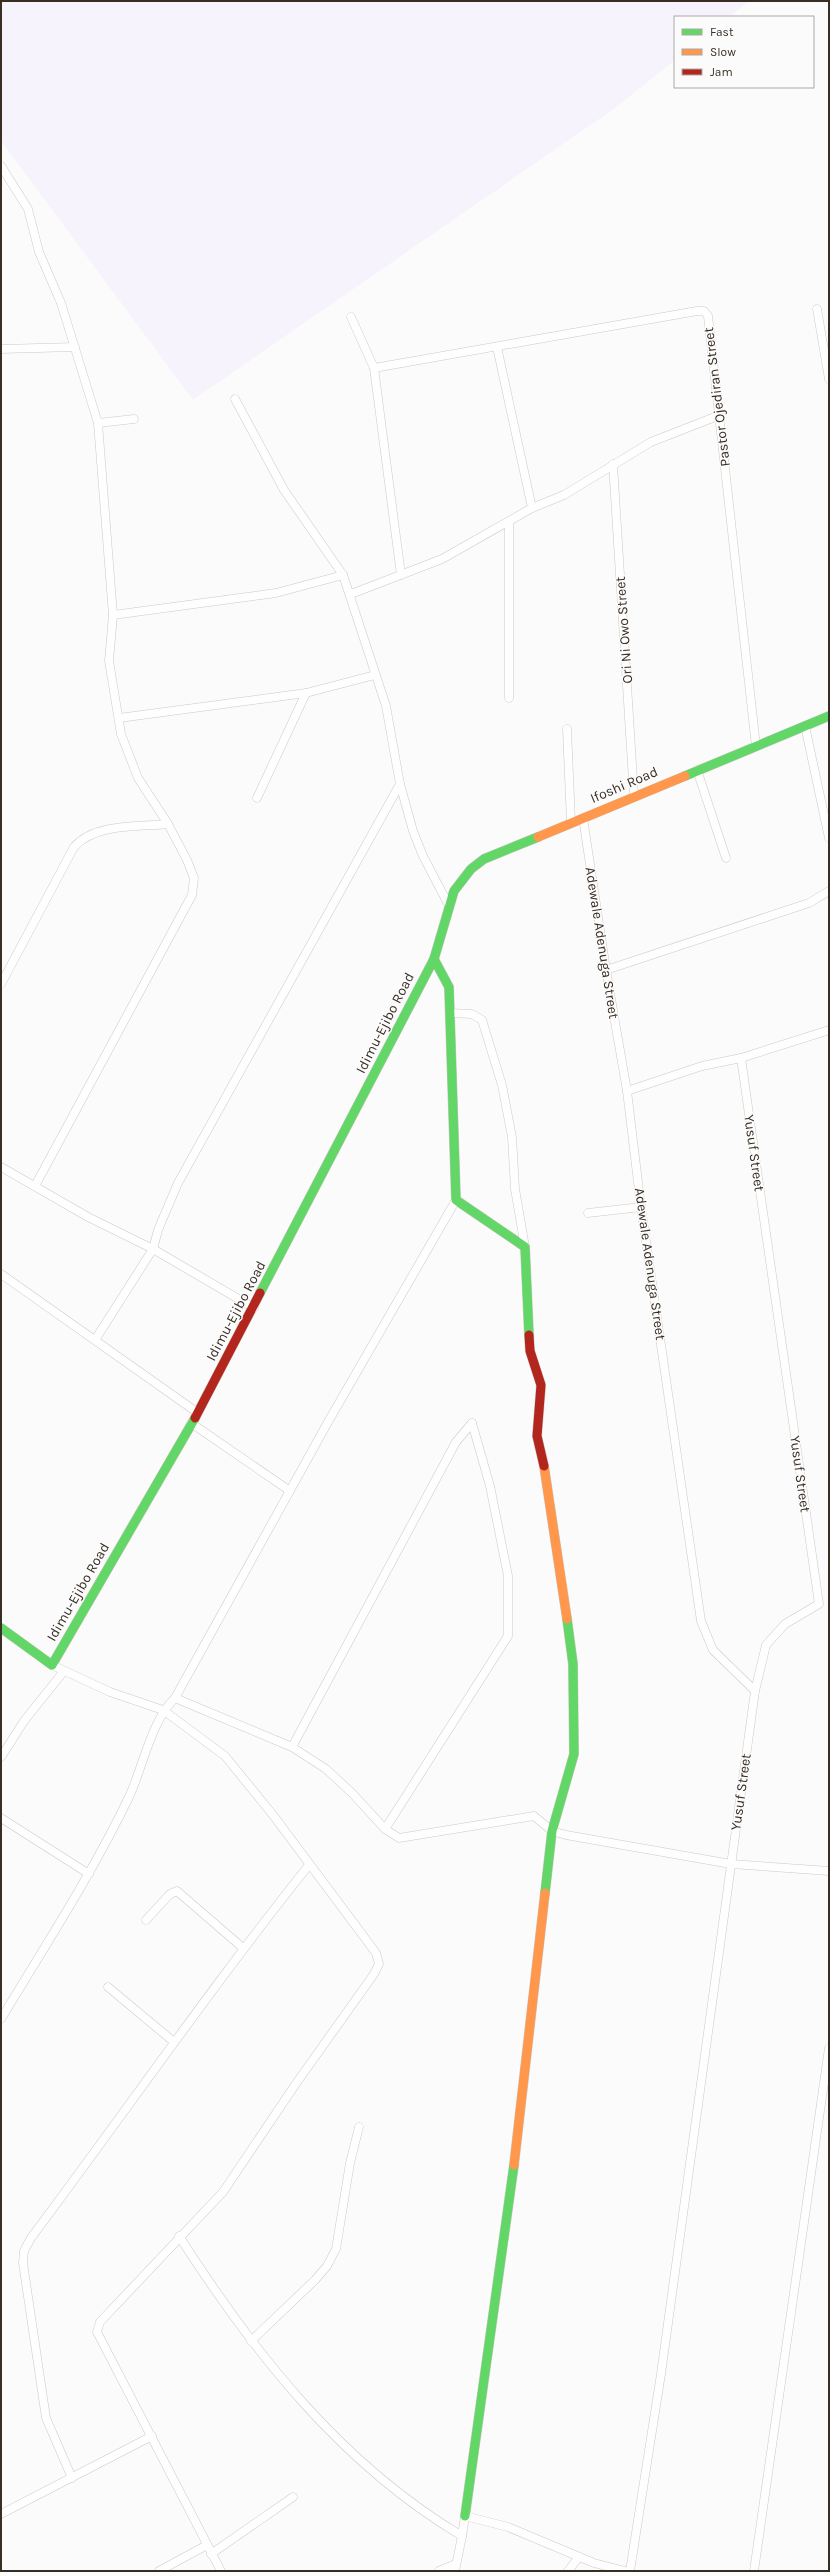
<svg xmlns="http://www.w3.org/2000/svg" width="830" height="2572" viewBox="0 0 830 2572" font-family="Karla,sans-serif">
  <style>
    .industrial { fill: #f7f3fd }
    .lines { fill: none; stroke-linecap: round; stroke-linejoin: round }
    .street-casing { stroke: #cec9c4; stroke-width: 9 }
    .fast-casing { stroke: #cec9c4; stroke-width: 10 }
    .slow-casing { stroke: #cec9c4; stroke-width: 10 }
    .jam-casing { stroke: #cec9c4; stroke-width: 10 }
    .street { stroke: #fefefe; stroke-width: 8 }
    .fast { stroke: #63d668; stroke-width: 9 }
    .slow { stroke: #ff974d; stroke-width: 9 }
    .jam { stroke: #b3261e; stroke-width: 9 }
    .labels { text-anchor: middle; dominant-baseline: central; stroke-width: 3; stroke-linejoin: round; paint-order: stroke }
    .street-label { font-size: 14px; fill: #382e23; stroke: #fbfbfb }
  </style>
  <rect width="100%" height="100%" fill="#fbfbfb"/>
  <polygon class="industrial" points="1,1 750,1 729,17 675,17 675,60 615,108 193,400 1,141"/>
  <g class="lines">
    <g class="street-casing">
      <g id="street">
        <polyline points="1,166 28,209 39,252 61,303 98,423 113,615 109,661 121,734 138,778 168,824 187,860 194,878 192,895 35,1186"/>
        <polyline points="817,309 829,379"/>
        <polyline points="351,317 374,368 401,575"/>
        <polyline points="497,347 532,508"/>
        <polyline points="1,349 75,347"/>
        <polyline points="374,368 697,311 704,311 708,316 756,746"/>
        <polyline points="235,399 284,490 343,575 386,706 400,784 413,831 423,856 447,902"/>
        <polyline points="98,423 134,419"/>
        <polyline points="613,464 634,796"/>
        <polyline points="509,522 509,698"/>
        <polyline points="351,594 442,559 532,508 564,495 651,442 720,415"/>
        <polyline points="113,615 276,593 343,575"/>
        <polyline points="119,718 306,693 375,675"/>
        <polyline points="805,726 829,838"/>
        <polyline points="567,729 571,822"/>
        <polyline points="697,770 726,858"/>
        <polyline points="257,798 306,693"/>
        <polyline points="583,818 606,970 627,1091 641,1207 701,1621 713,1650 755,1691"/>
        <polyline points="606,970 809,903 829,891"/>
        <path d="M 1,984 L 74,847 C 95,823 138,827 168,824"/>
        <polyline points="450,1013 472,1014 482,1020 502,1085 512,1137 515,1189 525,1247"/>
        <polyline points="627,1091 702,1066 741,1058 829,1030"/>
        <polyline points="1,1167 88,1217 153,1249 254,1308"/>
        <polyline points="588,1213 641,1207"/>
        <polyline points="1,1274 198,1413"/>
        <polyline points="95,1340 153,1249 158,1230 178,1183 400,784"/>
        <polyline points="191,1423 290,1491"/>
        <polyline points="52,1665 110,1692 163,1710 225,1756 273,1815 376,1953 379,1964 374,1974 295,2085 223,2192 100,2322 97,2332 221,2571"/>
        <polyline points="175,1698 328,1422 456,1200"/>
        <polyline points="292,1747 456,1442 472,1423"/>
        <polyline points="1,1757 24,1721 64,1671"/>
        <polyline points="1,1818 89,1874"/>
        <polyline points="385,1829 508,1636 508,1576 490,1486 472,1423"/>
        <polyline points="146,1920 170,1894 177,1891 243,1948"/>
        <polyline points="108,1987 174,2042"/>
        <path d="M 1,2019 C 45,1946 92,1874 129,1797 C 143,1767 151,1721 175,1698 L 292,1747 L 326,1769 L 352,1793 L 385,1829 L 399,1838 L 534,1816 L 552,1831 L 566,1835 L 731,1864 L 829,1871"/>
        <path d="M 179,2236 C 254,2353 341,2464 462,2536 L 455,2571"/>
        <polyline points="251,2341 315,2280 327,2266 336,2249 350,2163 359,2127"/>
        <path d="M 72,2478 L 46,2418 L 23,2263 L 24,2251 L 31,2238 C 124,2114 212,1986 309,1865"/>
        <polyline points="1,2514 152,2436"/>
        <polyline points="462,2536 465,2516 508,2527 594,2563 625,2571"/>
        <polyline points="211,2554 293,2497"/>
        <polyline points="159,2571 207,2545"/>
        <polyline points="439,2571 456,2564"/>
        <polyline points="568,2571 579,2557"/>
        <polyline points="630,2571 661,2374 755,1691 766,1645 785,1624 819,1604 741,1058"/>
        <polyline points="754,2571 829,2048"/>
      </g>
    </g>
    <g class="fast-casing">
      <g id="fast">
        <polyline points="685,776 829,716"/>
        <polyline points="434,959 449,987 456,1200 525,1247 529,1335"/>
        <polyline points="260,1293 434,959 454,891 471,869 484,859 538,837"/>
        <polyline points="1,1628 52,1665 195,1418"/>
        <polyline points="545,1893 552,1831 574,1754 573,1664 567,1619"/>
        <polyline points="465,2516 514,2165"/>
      </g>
    </g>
    <g class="slow-casing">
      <g id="slow">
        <polyline points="538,837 685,776"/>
        <polyline points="544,1466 567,1619"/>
        <polyline points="514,2165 545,1893"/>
      </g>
    </g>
    <g class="jam-casing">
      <g id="jam">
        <polyline points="529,1335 530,1351 541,1385 537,1436 544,1466"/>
        <polyline points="195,1418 260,1293"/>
      </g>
    </g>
    <use href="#street" class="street"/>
    <use href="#fast" class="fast"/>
    <use href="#slow" class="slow"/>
    <use href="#jam" class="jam"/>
  </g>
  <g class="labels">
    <g class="street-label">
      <text transform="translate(717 397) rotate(-97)">Pastor Ojediran Street</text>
      <text transform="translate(624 630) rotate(-94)">Ori Ni Owo Street</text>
      <text transform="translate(624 785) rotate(-23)">Ifoshi Road</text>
      <text transform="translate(602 943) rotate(81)">Adewale Adenuga Street</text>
      <text transform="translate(385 1023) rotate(-63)">Idimu-Ejibo Road</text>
      <text transform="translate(754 1153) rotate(82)">Yusuf Street</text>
      <text transform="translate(650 1264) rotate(82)">Adewale Adenuga Street</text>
      <text transform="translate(236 1311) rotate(-62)">Idimu-Ejibo Road</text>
      <text transform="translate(800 1474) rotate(82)">Yusuf Street</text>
      <text transform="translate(78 1592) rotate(-60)">Idimu-Ejibo Road</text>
      <text transform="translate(741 1792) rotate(-82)">Yusuf Street</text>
    </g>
  </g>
  <rect width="830" height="2572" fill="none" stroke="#382e23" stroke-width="4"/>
  <rect x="674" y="16" width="140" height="72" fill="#fbfbfb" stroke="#ada9a5"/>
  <rect x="682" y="29" width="20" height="6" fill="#63d668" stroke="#ada9a5"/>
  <text x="710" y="36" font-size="12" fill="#382e23">Fast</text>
  <rect x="682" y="49" width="20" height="6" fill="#ff974d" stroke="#ada9a5"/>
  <text x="710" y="56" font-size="12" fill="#382e23">Slow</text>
  <rect x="682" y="69" width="20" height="6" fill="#b3261e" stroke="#ada9a5"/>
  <text x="710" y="76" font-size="12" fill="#382e23">Jam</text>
</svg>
